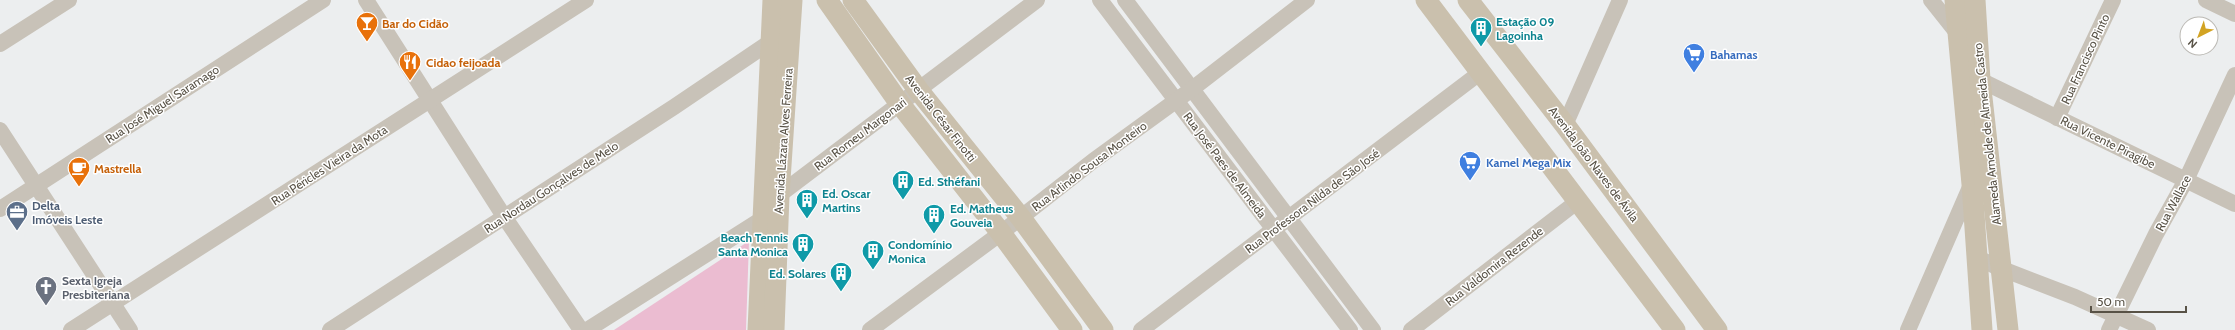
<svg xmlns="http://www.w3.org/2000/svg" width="2235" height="330" viewBox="0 0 2235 330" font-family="Cabin,sans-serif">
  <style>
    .green { fill: #ebbcd1 }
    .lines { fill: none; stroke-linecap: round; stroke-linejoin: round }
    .minor { stroke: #c8c2b8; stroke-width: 16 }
    .major { stroke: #cac0ad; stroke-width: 21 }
    .labels { text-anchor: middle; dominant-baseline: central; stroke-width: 3; stroke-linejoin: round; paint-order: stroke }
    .culture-label { font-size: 12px; font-weight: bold; fill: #0d838f; stroke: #fff; text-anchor: start }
    .food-label { font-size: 12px; font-weight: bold; fill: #c56008; stroke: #fff; text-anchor: start }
    .shop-label { font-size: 12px; font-weight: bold; fill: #366cbe; stroke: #fff; text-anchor: start }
    .street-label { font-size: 12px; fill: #585246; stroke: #fff }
    .service-label { font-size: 12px; font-weight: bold; fill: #4e5e75; stroke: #fff; text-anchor: start }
    .worship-label { font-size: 12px; font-weight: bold; fill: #5b616d; stroke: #fff; text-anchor: start }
  </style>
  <rect width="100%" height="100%" fill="#eceeef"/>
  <polygon class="green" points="749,241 746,330 614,330"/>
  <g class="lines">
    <g class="minor">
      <polyline points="366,0 505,218 581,330"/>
      <polyline points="1100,0 1350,330"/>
      <polyline points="1125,0 1373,330"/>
      <polyline points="1931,0 1958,34"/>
      <polyline points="2206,0 2235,14"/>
      <polyline points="0,44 69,0"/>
      <polyline points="1980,80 2235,204"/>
      <polyline points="2057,118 2113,0"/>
      <polyline points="1565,125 1620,0"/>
      <polyline points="0,130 130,330"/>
      <polyline points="779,195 1037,0"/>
      <polyline points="0,209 323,0"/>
      <polyline points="1976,257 1997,267 2075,297 2148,330"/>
      <polyline points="71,330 586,0"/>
      <polyline points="330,330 674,107 770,42"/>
      <polyline points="587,330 762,219"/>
      <polyline points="870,330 1001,233 1093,161 1192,89 1307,0"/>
      <polyline points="1141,330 1481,72"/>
      <polyline points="1411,330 1578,201"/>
      <polyline points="1908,330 1971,185"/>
      <polyline points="2109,330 2156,234 2186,180 2235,75"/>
    </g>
    <g class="major">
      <polyline points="827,0 900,104 1001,233 1072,330"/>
      <polyline points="853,0 919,91 1021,218 1103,330"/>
      <polyline points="1426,0 1675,330"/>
      <polyline points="1468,0 1565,125 1717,330"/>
      <polyline points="1955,0 1972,184 1982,330"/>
      <polyline points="1975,0 1980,80 2008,330"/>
      <polyline points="758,330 773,0"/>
      <polyline points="774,330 779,195 792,0"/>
    </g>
  </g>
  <defs>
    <g id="bar-pin" transform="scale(1.15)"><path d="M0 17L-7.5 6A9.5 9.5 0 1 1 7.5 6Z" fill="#e8710a" stroke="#fff"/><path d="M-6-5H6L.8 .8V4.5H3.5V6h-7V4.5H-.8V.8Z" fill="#fff"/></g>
    <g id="building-pin" transform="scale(1.15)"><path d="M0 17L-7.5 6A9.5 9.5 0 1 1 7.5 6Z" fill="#0f9aa8" stroke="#fff"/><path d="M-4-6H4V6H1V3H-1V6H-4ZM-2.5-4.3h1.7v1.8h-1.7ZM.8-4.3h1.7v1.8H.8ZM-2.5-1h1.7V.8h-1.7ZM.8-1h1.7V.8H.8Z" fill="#fff"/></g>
    <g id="supermarket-pin" transform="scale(1.15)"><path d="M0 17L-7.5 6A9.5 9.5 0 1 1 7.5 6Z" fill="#3f7fe0" stroke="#fff"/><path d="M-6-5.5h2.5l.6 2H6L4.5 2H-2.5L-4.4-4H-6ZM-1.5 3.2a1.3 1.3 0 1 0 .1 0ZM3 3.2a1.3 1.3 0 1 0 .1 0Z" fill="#fff"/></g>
    <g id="restaurant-pin" transform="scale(1.15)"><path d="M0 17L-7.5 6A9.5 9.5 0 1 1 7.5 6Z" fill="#e8710a" stroke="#fff"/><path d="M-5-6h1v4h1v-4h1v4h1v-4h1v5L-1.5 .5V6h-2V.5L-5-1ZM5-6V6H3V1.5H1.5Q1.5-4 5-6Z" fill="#fff"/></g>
    <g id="cafe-pin" transform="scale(1.15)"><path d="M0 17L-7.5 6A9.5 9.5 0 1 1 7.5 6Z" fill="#e8710a" stroke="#fff"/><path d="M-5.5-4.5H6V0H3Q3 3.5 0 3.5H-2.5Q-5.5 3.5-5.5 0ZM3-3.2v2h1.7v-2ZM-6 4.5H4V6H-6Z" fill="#fff"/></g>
    <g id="office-pin" transform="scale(1.15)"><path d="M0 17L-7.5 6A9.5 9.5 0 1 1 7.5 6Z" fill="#5c6f8a" stroke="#fff"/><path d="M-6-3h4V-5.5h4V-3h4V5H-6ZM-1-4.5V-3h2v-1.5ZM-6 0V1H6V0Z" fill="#fff"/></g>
    <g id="church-pin" transform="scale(1.15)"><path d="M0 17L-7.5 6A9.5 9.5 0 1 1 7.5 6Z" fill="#6b7280" stroke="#fff"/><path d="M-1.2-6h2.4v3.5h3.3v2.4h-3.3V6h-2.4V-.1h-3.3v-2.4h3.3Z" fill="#fff"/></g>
  </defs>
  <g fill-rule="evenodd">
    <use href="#bar-pin" x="367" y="23"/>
    <use href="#building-pin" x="1481" y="28"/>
    <use href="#supermarket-pin" x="1694" y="54"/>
    <use href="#restaurant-pin" x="410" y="62"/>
    <use href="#supermarket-pin" x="1470" y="162"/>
    <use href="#cafe-pin" x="79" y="168"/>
    <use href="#building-pin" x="903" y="181"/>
    <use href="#building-pin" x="807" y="200"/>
    <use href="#office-pin" x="17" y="212"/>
    <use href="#building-pin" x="934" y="215"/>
    <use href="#building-pin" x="803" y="244"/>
    <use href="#building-pin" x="873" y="251"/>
    <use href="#building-pin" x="841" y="273"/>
    <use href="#church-pin" x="46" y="287"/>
  </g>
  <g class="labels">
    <g class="culture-label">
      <text x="1496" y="21">Estação 09<tspan x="1496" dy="14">Lagoinha</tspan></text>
      <text x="918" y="181">Ed. Sthéfani</text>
      <text x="822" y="193">Ed. Oscar<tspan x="822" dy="14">Martins</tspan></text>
      <text x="950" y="208">Ed. Matheus<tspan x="950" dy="14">Gouveia</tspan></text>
      <text x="788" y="237" text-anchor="end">Beach Tennis<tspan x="788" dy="14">Santa Monica</tspan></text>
      <text x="888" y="244">Condomínio<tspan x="888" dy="14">Monica</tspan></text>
      <text x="826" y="273" text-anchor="end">Ed. Solares</text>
    </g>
    <g class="food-label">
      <text x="382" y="23">Bar do Cidão</text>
      <text x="426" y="62">Cidao feijoada</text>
      <text x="94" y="168">Mastrella</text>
    </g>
    <g class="shop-label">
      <text x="1710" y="54">Bahamas</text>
      <text x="1486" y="162">Kamel Mega Mix</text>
    </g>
    <g class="street-label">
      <text transform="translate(2085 59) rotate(-65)">Rua Francisco Pinto</text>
      <text transform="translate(162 104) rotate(-33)">Rua José Miguel Saramago</text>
      <text transform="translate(941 118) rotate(52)">Avenida César Finotti</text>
      <text transform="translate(860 134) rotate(-37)">Rua Romeu Margonari</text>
      <text transform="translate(1987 134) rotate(-96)">Alameda Arnolde de Almeida Castro</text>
      <text transform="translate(783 141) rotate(-86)">Avenida Lázara Alves Ferreira</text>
      <text transform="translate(2108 142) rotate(26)">Rua Vicente Piragibe</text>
      <text transform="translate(1594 164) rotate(53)">Avenida João Naves de Ávila</text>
      <text transform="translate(329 165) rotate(-33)">Rua Péricles Vieira da Mota</text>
      <text transform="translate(1225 165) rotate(53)">Rua José Paes de Almeida</text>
      <text transform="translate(1089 166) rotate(-37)">Rua Arlindo Sousa Monteiro</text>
      <text transform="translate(551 187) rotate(-33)">Rua Nordau Gonçalves de Melo</text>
      <text transform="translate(1312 201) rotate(-37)">Rua Professora Nilda de São José</text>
      <text transform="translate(2173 203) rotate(-62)">Rua Wallace</text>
      <text transform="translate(1494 266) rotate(-38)">Rua Valdomira Rezende</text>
    </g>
    <g class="service-label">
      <text x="32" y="205">Delta<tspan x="32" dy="14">Imóveis Leste</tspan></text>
    </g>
    <g class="worship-label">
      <text x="62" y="280">Sexta Igreja<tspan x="62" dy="14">Presbiteriana</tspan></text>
    </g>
  </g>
  <g transform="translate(2199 36) rotate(222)"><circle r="19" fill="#ffffff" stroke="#bcbab5"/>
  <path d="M0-3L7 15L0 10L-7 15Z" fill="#d2a323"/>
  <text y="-6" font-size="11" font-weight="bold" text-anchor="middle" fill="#585246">N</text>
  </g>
  <path d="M2091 306v6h95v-6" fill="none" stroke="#585246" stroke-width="2"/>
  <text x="2097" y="306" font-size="12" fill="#585246" stroke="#ffffff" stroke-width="3" paint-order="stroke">50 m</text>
</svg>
